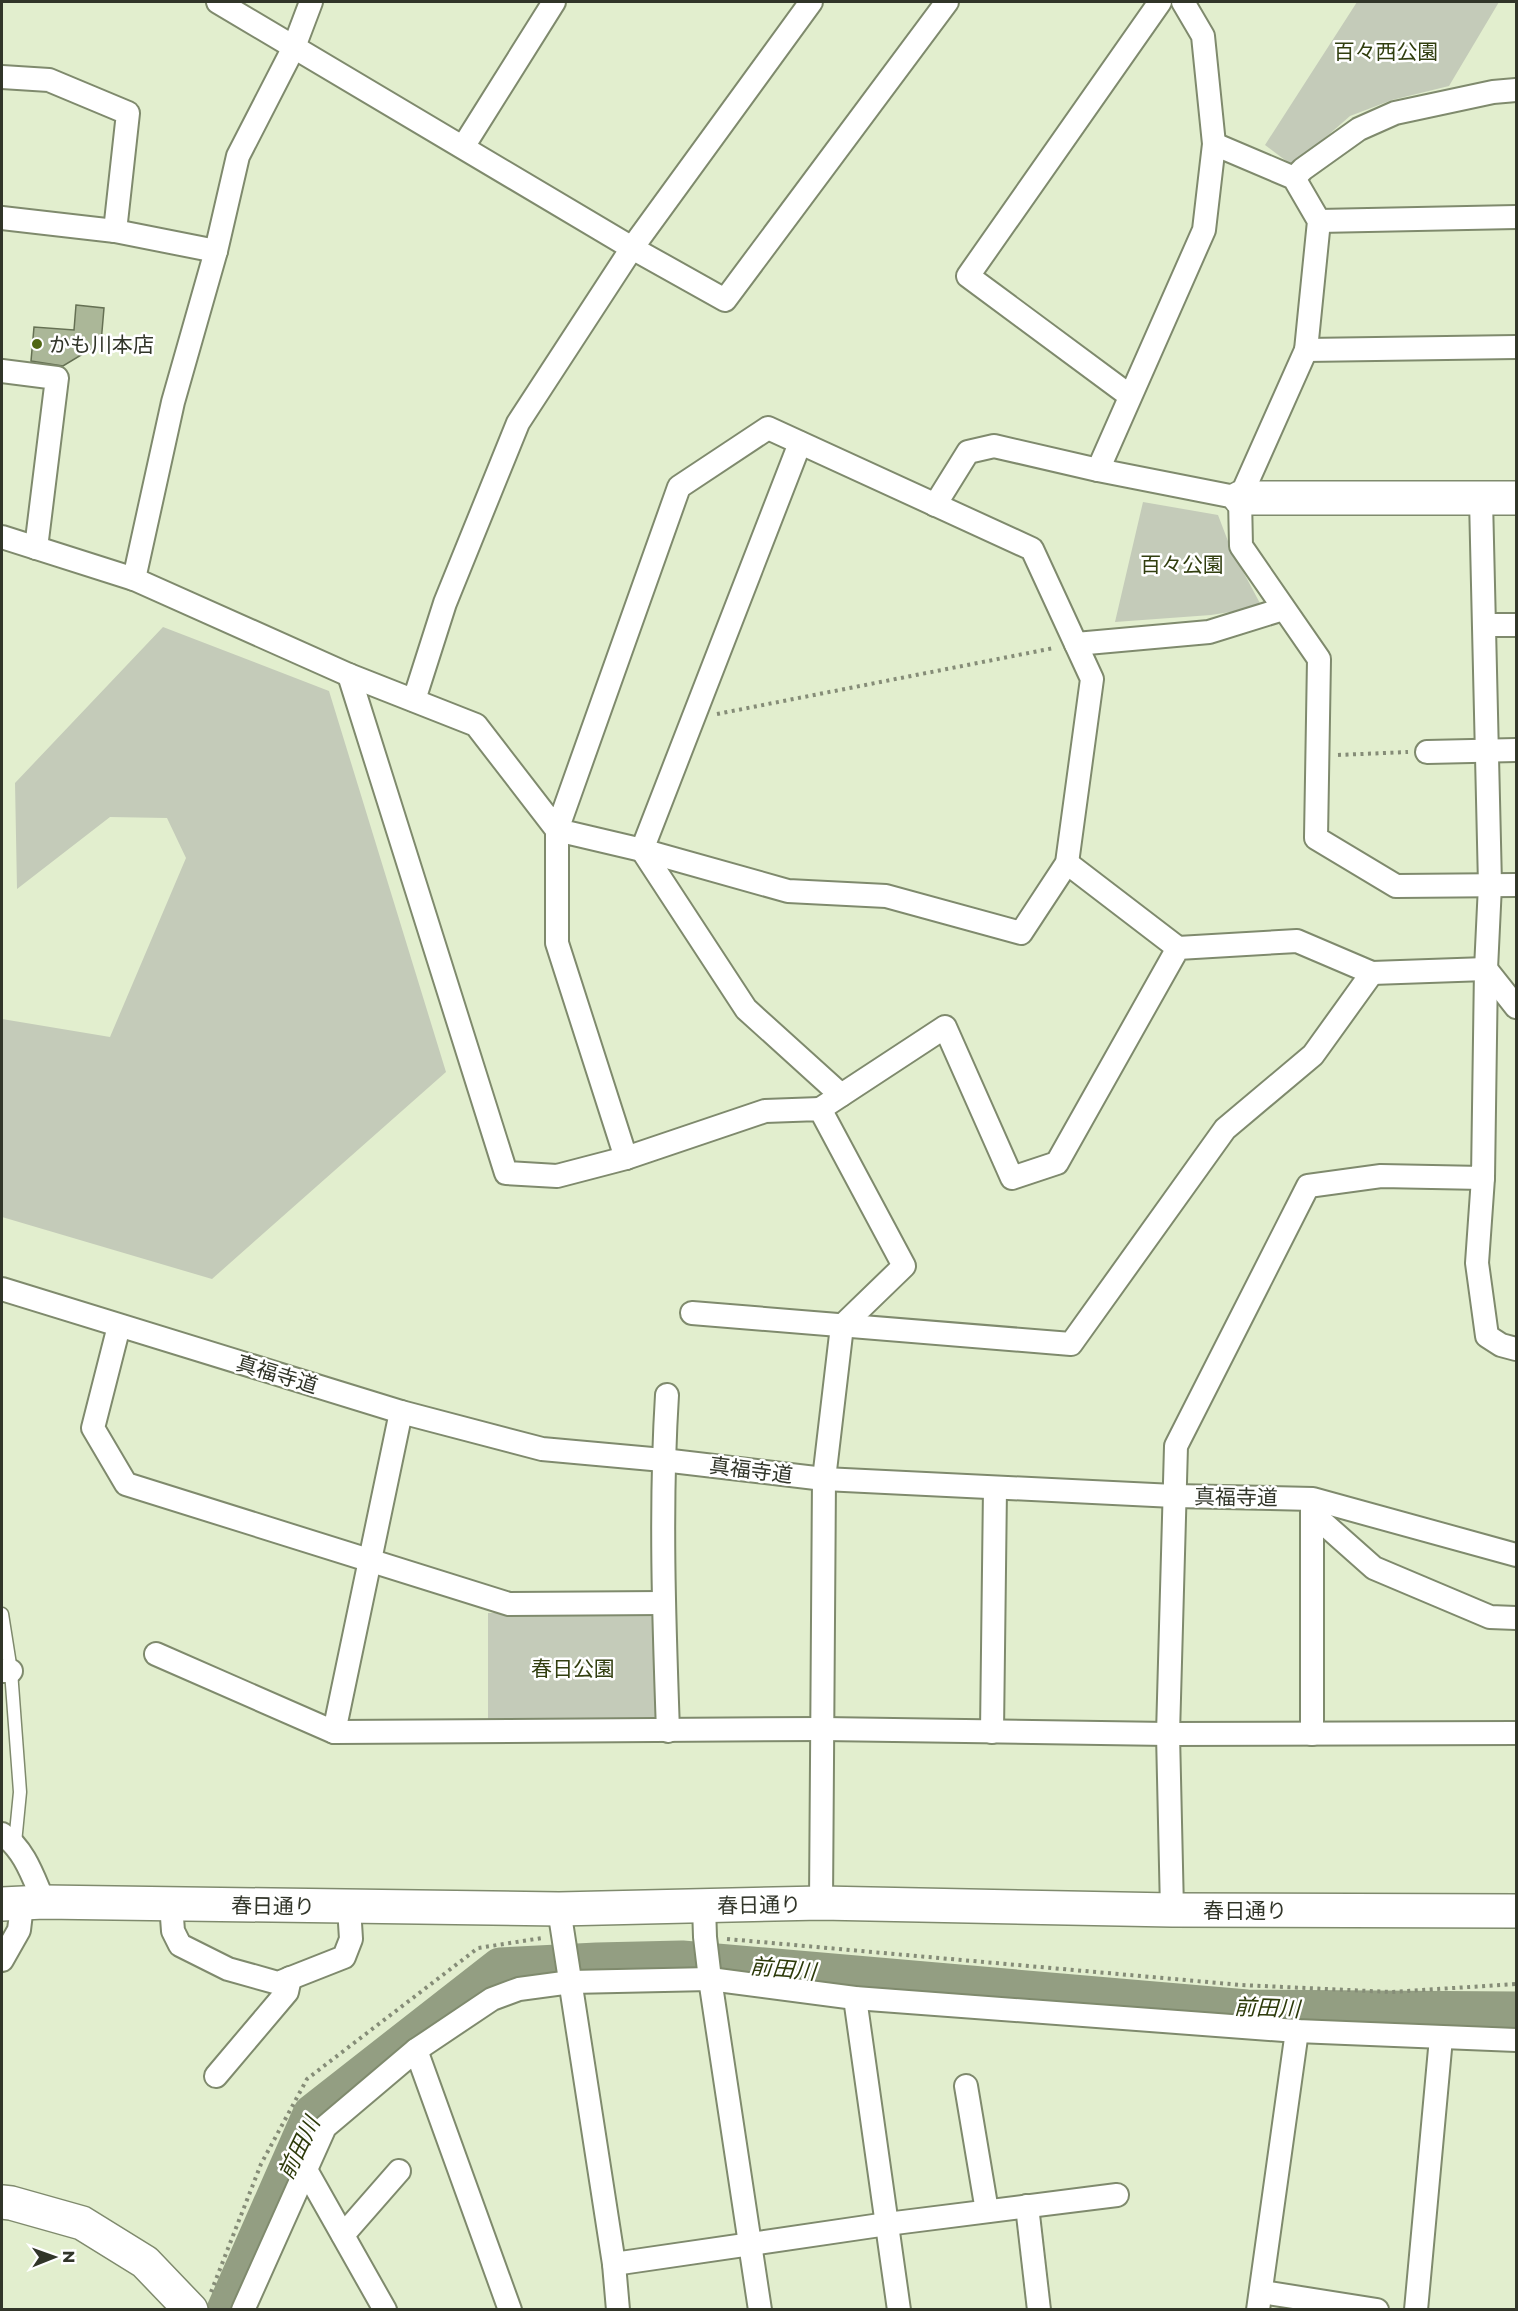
<svg xmlns="http://www.w3.org/2000/svg" width="1518" height="2311" viewBox="0 0 1518 2311" font-family="Montserrat,'Noto Sans JP',sans-serif">
  <style>
    .green { fill: #c4cbb9 }
    .lines { fill: none; stroke-linecap: round; stroke-linejoin: round }
    .river { stroke: #939e82; stroke-width: 39 }
    .building { fill: #abb798; stroke: #657053; stroke-width: 1.5 }
    .lane-casing { stroke: #7f8a6d; stroke-width: 15 }
    .street-casing { stroke: #7f8a6d; stroke-width: 26 }
    .secondary-casing { stroke: #7f8a6d; stroke-width: 36 }
    .path { stroke: #858c77; stroke-width: 4; stroke-dasharray: 3 4.5; stroke-linecap: butt }
    .lane { stroke: #fff; stroke-width: 12 }
    .street { stroke: #fff; stroke-width: 22 }
    .secondary { stroke: #fff; stroke-width: 33 }
    .poi-dot { fill: #506614; stroke: #fff; stroke-width: 2 }
    .labels { text-anchor: middle; dominant-baseline: central; stroke-width: 5; stroke-linejoin: round; paint-order: stroke }
    .park-label { font-size: 21px; fill: #313e0f; stroke: #fff }
    .poi-label { font-size: 21px; fill: #313529; stroke: #fff; text-anchor: start }
    .street-label { font-size: 21px; fill: #313529; stroke: #fff }
    .water-label { font-size: 22px; font-style: italic; fill: #2d3a0a; stroke: #fff }
  </style>
  <rect width="100%" height="100%" fill="#e2eece"/>
  <g class="green">
    <polygon points="1357,2 1499,2 1449,86 1392,100 1350,116 1293,166 1265,145"/>
    <polygon points="1143,502 1218,515 1231,549 1262,607 1211,615 1115,622"/>
    <polygon points="163,627 329,691 446,1072 212,1279 2,1217 2,1019 110,1037 186,858 167,818 110,817 17,889 15,783"/>
    <polygon points="654,1612 658,1723 488,1725 488,1613"/>
  </g>
  <g class="lines">
    <polyline class="river" points="226,2310 312,2114 500,1967 597,1962 682,1960 1247,2009 1516,2011"/>
  </g>
  <polygon class="building" points="76,305 104,308 101,343 63,366 31,361 34,327 74,330"/>
  <g class="lines">
    <g class="lane-casing">
      <polyline id="lane" points="2,1614 11,1671 20,1792 15,1843"/>
    </g>
    <g class="street-casing">
      <g id="street">
        <polyline points="218,2 632,248 725,300 947,2"/>
        <polyline points="2,77 49,80 128,113 115,231"/>
        <polyline points="1214,144 1294,178 1319,221 1306,350 1240,498 1241,546 1319,659 1316,838 1396,886 1516,885"/>
        <polyline points="463,147 554,2"/>
        <polyline points="1294,178 1303,169 1359,129 1395,113 1493,92 1516,90"/>
        <polyline points="2,218 115,231 216,251"/>
        <polyline points="1319,221 1516,217"/>
        <polyline points="1306,350 1516,347"/>
        <polyline points="2,371 57,378 36,548"/>
        <polyline points="1130,396 968,276 1160,2"/>
        <polyline points="800,443 642,850 746,1009 841,1095"/>
        <polyline points="1098,470 1204,230 1214,144 1203,36 1183,2"/>
        <polyline points="935,505 968,452 994,446 1098,470 1240,498"/>
        <polyline points="2,537 134,579 349,675 476,725 557,830 642,850 788,891 886,896 1021,933 1067,863 1092,679 1032,549 768,428 679,487 557,830 557,943 626,1158"/>
        <polyline points="134,579 173,402 216,251 238,156 294,47 311,2"/>
        <polyline points="1484,625 1516,625"/>
        <polyline points="1076,644 1209,632 1283,609"/>
        <polyline points="349,675 506,1173 557,1176 626,1158 765,1111 820,1109 904,1266 842,1326 824,1479 821,1903"/>
        <polyline points="414,700 445,603 518,423 632,248 811,2"/>
        <polyline points="1427,752 1516,750"/>
        <polyline points="1067,863 1178,948"/>
        <polyline points="1486,969 1516,1007"/>
        <polyline points="820,1109 945,1027 1012,1178 1057,1163 1178,948 1297,941 1372,973 1486,969"/>
        <polyline points="1483,1178 1477,1263 1487,1336 1501,1345 1516,1349"/>
        <polyline points="2,1289 401,1412 542,1449 663,1460 824,1479 1174,1496 1313,1499 1516,1555"/>
        <polyline points="692,1313 1071,1344 1225,1129 1313,1055 1372,973"/>
        <polyline points="119,1326 93,1428 126,1484 509,1604 663,1603"/>
        <path d="M 667,1395 C 660,1507 664,1619 668,1731"/>
        <polyline points="1312,1513 1374,1568 1490,1617 1516,1618"/>
        <polyline points="156,1654 334,1732 823,1729 1168,1734 1516,1733"/>
        <polyline points="2,1671 11,1671"/>
        <polyline points="334,1732 401,1412"/>
        <polyline points="992,1732 995,1488"/>
        <polyline points="1312,1734 1312,1503"/>
        <path d="M 2,1834 C 25,1850 33,1877 44,1902"/>
        <polyline points="171,1904 173,1931 180,1945 228,1969 278,1983 344,1957 351,1939 349,1907"/>
        <polyline points="704,1906 705,1937 710,1979 760,2310"/>
        <polyline points="559,1909 614,2264 618,2310"/>
        <polyline points="1172,1910 1168,1734 1176,1446 1308,1186 1381,1176 1483,1178 1486,969 1490,885 1481,499"/>
        <polyline points="2,1960 19,1930 22,1905"/>
        <polyline points="855,1998 899,2310"/>
        <polyline points="416,2050 510,2310"/>
        <polyline points="216,2076 287,1992 290,1978"/>
        <polyline points="966,2086 987,2211"/>
        <polyline points="306,2170 385,2310"/>
        <polyline points="1027,2206 1039,2310"/>
        <polyline points="343,2235 399,2171"/>
        <polyline points="614,2264 887,2224 1117,2195"/>
        <polyline points="1262,2292 1377,2310"/>
        <polyline points="243,2310 325,2127 416,2050 492,1999 519,1989 571,1982 710,1979 855,1998 1297,2031 1516,2040"/>
        <polyline points="1258,2310 1297,2031"/>
        <polyline points="1416,2310 1441,2038"/>
      </g>
    </g>
    <g class="secondary-casing">
      <g id="secondary">
        <polyline points="1240,498 1516,498"/>
        <polyline points="2,1904 44,1902 559,1909 821,1903 1172,1910 1516,1911"/>
        <polyline points="2,2202 11,2203 82,2223 145,2262 191,2310"/>
      </g>
    </g>
    <g class="path">
      <polyline points="717,714 1054,648"/>
      <polyline points="1338,755 1408,752"/>
      <polyline points="727,1939 1241,1985 1391,1992 1516,1984"/>
      <polyline points="211,2292 261,2164 307,2079 478,1948 542,1938"/>
    </g>
    <use href="#lane" class="lane"/>
    <use href="#street" class="street"/>
    <use href="#secondary" class="secondary"/>
  </g>
  <circle class="poi-dot" cx="37" cy="344" r="6"/>
  <g class="labels">
    <g class="park-label">
      <text x="1386" y="51">百々西公園</text>
      <text x="1182" y="564">百々公園</text>
      <text x="573" y="1668">春日公園</text>
    </g>
    <g class="poi-label">
      <text x="49" y="344">かも川本店</text>
    </g>
    <g class="street-label">
      <text transform="translate(277 1374) rotate(17)">真福寺道</text>
      <text transform="translate(751 1470) rotate(7)">真福寺道</text>
      <text transform="translate(1236 1497) rotate(1)">真福寺道</text>
      <text transform="translate(759 1905) rotate(-1)">春日通り</text>
      <text transform="translate(273 1906) rotate(1)">春日通り</text>
      <text x="1245" y="1910">春日通り</text>
    </g>
    <g class="water-label">
      <text transform="translate(783 1969) rotate(5)">前田川</text>
      <text transform="translate(1267 2008) rotate(2)">前田川</text>
      <text transform="translate(299 2148) rotate(-64)">前田川</text>
    </g>
  </g>
  <rect width="1518" height="2311" fill="none" stroke="#313529" stroke-width="6"/>
  <g transform="translate(54 2257) rotate(89)" stroke="#ffffff" stroke-width="4.5" paint-order="stroke">
  <path d="M0-4.5L10 22L0 15L-10 22Z" fill="#313529"/>
  <text y="-9" font-size="16" font-weight="bold" text-anchor="middle" fill="#313529">N</text>
  </g>
</svg>
